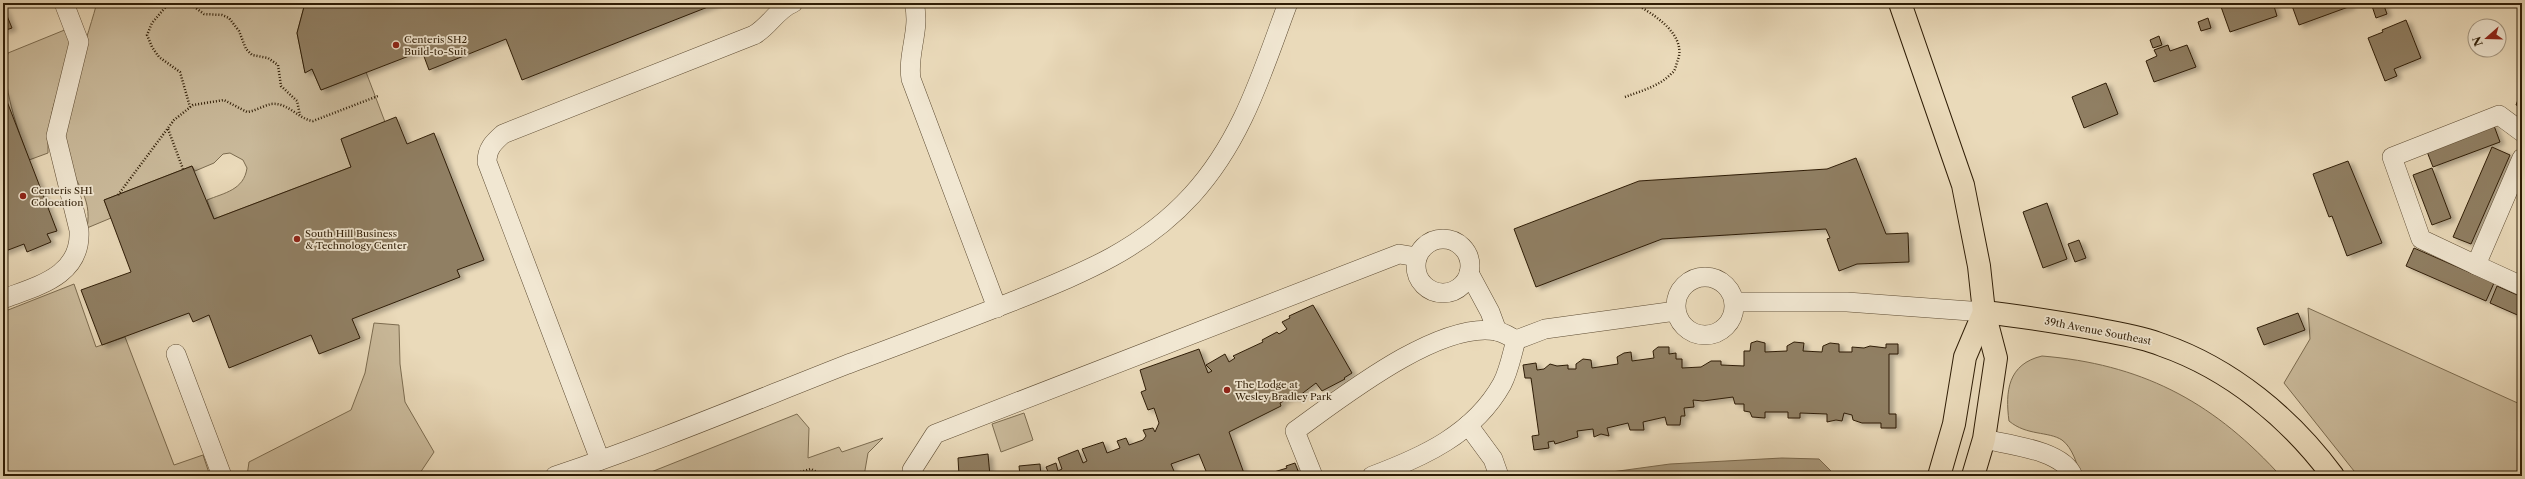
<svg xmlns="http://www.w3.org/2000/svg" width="2525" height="479" viewBox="0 0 2525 479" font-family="'Libre Caslon Text',serif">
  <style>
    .green { fill: #caba9b; stroke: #7c6c50 }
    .water { fill: #aa9a7d; stroke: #79684d }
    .building { fill: #907f64; stroke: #2f1d06; filter: url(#shadow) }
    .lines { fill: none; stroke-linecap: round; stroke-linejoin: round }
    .minor-casing { stroke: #5e4c33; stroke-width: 20 }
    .major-casing { stroke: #2f1d06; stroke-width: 24 }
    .path { stroke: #2f1d06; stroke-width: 2.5; stroke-dasharray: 1 2; stroke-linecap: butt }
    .minor { stroke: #f1e7d2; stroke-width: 19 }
    .major { stroke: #eadaba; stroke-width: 22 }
    .poi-dot { fill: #8f2418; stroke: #f1e7d2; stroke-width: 1.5 }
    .labels { text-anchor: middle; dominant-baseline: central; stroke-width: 3.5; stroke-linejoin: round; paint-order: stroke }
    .poi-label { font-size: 10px; fill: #2f1d06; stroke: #f1e7d2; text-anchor: start }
    .street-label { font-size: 10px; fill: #2f1d06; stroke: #f1e7d2 }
  </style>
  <defs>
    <filter id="shadow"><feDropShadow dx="4.5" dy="2.5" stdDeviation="2" flood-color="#0004"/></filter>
  </defs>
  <rect width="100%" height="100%" fill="#eadaba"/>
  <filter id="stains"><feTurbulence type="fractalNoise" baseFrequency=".005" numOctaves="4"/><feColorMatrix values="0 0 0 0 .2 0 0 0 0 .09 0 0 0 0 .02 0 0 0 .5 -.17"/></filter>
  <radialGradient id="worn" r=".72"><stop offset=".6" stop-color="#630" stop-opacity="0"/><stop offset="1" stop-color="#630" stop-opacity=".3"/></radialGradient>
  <g class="green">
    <path d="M 103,3 L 305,3 L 297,33 L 305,72 L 312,69 L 321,90 L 366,72 L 385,122 L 341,139 L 351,167 L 214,219 L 207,200 C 224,193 244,190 247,168 L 243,160 L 230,153 L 223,154 L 214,163 L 195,171 L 192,166 L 104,200 L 111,218 L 87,228 C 93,195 73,183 66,154 C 58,118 86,43 96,6 Z"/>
    <path d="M 67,29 L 72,43 L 53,108 L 48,133 L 48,153 L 29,160 C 18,129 0,85 8,53 Z"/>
    <polygon points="74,284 96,347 125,337 174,465 203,455 210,476 138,476 137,474 132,476 3,476 3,312"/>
    <polygon points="2308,308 2522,405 2522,476 2358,476 2284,383 2310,339"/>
    <polygon points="374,323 399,325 400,364 405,402 434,452 418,476 247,476 249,462 351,410 365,373"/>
    <path d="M 2042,356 C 2140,364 2210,400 2276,471 L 2263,476 L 2081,476 C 2077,465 2073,448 2062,440 C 2048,431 2027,436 2009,421 C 2005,391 2008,364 2042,356 Z"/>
    <polygon points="1024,413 1033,440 1001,452 992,424"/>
    <polygon points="797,414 809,428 808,458 839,447 842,452 883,438 868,453 864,476 641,476"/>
  </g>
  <polygon class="water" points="1782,458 1819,459 1836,476 1582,476 1670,464"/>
  <g class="building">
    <polygon points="305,3 718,3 522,80 506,39 429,70 422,51 321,90 312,69 305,73 297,33"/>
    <polygon points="2273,3 2277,16 2230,32 2220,4"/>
    <polygon points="2291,3 2350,3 2351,6 2299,25"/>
    <polygon points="2371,3 2383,3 2387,14 2376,18"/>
    <polygon points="3,6 12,28 3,31"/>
    <polygon points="2208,18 2211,28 2201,31 2198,22"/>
    <polygon points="2406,20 2421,58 2394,69 2397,76 2385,81 2368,38 2383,32 2382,30"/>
    <polygon points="2159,36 2162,45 2153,48 2150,40"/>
    <polygon points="2168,45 2170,51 2187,45 2196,67 2154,82 2146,61 2157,56 2154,50"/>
    <polygon points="2106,83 2118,114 2084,128 2072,97"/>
    <polygon points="2522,89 2522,107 2516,105"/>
    <polygon points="3,91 57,231 47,234 51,242 27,252 24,244 3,252"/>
    <polygon points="396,117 407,144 434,133 484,260 457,270 460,277 352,319 360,338 319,354 311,335 229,368 209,315 193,322 189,313 102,345 81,290 131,272 104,200 192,166 214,219 351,167 341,139"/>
    <polygon points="2493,123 2500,142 2433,167 2426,149"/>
    <polygon points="2492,147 2510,155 2471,244 2453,237"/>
    <polygon points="1856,158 1886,234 1908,233 1909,262 1857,264 1839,271 1827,239 1830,238 1826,229 1662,239 1536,287 1514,229 1639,181 1827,169"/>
    <polygon points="2348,161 2382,243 2347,256 2332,216 2329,217 2313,174"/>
    <polygon points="2432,168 2451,218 2432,225 2413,175"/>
    <polygon points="2047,203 2067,259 2043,268 2023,212"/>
    <polygon points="2079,240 2086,258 2075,262 2068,244"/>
    <polygon points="2414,248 2494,283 2486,301 2406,266"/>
    <polygon points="2497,286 2522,297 2522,317 2490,303"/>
    <polygon points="1313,305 1352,373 1344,378 1345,379 1322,391 1316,383 1295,399 1293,396 1280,403 1281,406 1229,432 1245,476 1208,476 1199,454 1171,464 1176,476 1043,476 1049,474 1046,467 1056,463 1058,471 1062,469 1058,458 1078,450 1083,463 1087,461 1082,449 1103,442 1107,453 1120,448 1117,441 1126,438 1129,445 1143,440 1146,436 1143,430 1153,428 1155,432 1159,423 1154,408 1148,410 1141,392 1146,390 1140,370 1199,349 1208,373 1212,371 1206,365 1225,354 1229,362 1235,358 1233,356 1263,342 1262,340 1277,332 1279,334 1287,329 1282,322 1290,318 1289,316"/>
    <polygon points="2298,313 2305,330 2264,345 2257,328"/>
    <polygon points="1757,341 1765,343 1765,352 1787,351 1787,346 1794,342 1804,343 1803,351 1822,352 1823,346 1830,343 1839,344 1839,352 1852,352 1852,347 1864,348 1870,346 1886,348 1886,344 1898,344 1898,354 1889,354 1889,414 1896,414 1896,428 1881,428 1881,423 1862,423 1853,420 1852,415 1844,413 1842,421 1836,420 1827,422 1827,414 1800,413 1800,418 1788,418 1788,412 1765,412 1765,418 1752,417 1750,412 1744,411 1744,404 1735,404 1733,397 1703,401 1693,400 1694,407 1684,408 1685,416 1681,416 1680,425 1667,425 1665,417 1643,422 1644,430 1630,430 1628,423 1607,428 1609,436 1601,434 1594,437 1593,429 1577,431 1578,437 1555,444 1554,441 1548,442 1549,448 1534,450 1532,436 1539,435 1531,378 1525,378 1523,365 1536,363 1537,370 1544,369 1550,364 1557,366 1568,365 1568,369 1576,369 1576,364 1583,359 1591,360 1592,368 1618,364 1617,357 1624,353 1631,352 1632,361 1654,358 1653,351 1658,347 1669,347 1669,354 1676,353 1676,359 1682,359 1682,368 1701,367 1711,361 1721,361 1721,365 1744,366 1744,351 1750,351 1751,343"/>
    <polygon points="988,454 990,476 959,476 958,458"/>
    <polygon points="1295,463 1300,476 1261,476 1287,468 1286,466"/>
    <polygon points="1040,464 1041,476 1020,476 1019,466"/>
  </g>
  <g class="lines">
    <g class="minor-casing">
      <g id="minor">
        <path d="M 914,3 C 921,29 907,53 911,79 L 997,308"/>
        <polyline points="2522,158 2476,265 2522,286"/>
        <circle cx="1443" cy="266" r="27"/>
        <polyline points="2476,265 2421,239 2392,157 2499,115 2522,132"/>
        <polyline points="1469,273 1490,312 1497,331"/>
        <circle cx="1705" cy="306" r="29"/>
        <path d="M 3,299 C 37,286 82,276 79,230 L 56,136 L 79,42 L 64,3"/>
        <polyline points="1734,302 1847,302 1984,312"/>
        <polyline points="176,354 222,476"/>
        <polyline points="1468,425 1493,459 1499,476"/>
        <path d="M 1984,439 C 2009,445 2063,450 2073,476"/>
        <path d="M 600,460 L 487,162 C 487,148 494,142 503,134 L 754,35 C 769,27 777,9 793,3"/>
        <polyline points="912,470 935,434 1399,254 1417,257"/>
        <path d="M 555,476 C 654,443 751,402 848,364 C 903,344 957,323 1011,302 C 1080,274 1141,251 1192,195 C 1243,139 1262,72 1288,3"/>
        <path d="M 1313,476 L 1295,431 C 1341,398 1438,321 1496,331 C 1503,332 1510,337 1516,340 L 1545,329 L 1676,311"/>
        <path d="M 1372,476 C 1423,457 1474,434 1502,384 C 1509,371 1512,354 1516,340"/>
      </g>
    </g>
    <g class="major-casing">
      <g id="major">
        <polyline points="1900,3 1963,185 1979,266 1984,312 1996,358 1984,439 1973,476"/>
        <path d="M 1984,312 C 2020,316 2056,322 2091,328 C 2115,333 2140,336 2162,345 C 2231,369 2290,418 2333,476"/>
        <polyline points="1939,476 1954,424 1965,357 1984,312"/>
      </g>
    </g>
    <g class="path">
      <polyline points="169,3 152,23 147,35 152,47 159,57 180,72 190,107"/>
      <polyline points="189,3 204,14 222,15 229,18 239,31 246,49 252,55 268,58 278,65 281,86 297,101 300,115"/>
      <path d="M 1625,97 C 1641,91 1660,86 1672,73 C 1675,71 1676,66 1677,62 C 1689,36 1653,13 1633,3"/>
      <polyline points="168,129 183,169"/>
      <path d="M 118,195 L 174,120 L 193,105 L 224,100 L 247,112 C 255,111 263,106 271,104 C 288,102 298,119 313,121 L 378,96"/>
      <polyline points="786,476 811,469 824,476"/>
      <polyline points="885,476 894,474"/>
    </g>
    <use href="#minor" class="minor"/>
    <use href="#major" class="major"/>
  </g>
  <g class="poi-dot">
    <circle cx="396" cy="45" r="4"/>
    <circle cx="23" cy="196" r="4"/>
    <circle cx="297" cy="239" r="4"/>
    <circle cx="1227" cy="390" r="4"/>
  </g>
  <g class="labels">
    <g class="poi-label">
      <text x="404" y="39">Centeris SH2<tspan x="404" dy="12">Build-to-Suit</tspan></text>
      <text x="31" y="190">Centeris SH1<tspan x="31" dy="12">Colocation</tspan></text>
      <text x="305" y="233">South Hill Business<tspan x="305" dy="12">&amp; Technology Center</tspan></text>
      <text x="1235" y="384">The Lodge at<tspan x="1235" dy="12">Wesley Bradley Park</tspan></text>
    </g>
    <g class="street-label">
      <text transform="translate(2098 331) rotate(11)">39th Avenue Southeast</text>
    </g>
  </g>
  <rect width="2525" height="479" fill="none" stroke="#eadaba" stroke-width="16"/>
  <rect x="4" y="4" width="2517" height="471" fill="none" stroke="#2f1d06" stroke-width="2"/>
  <rect x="8" y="8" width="2509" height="463" fill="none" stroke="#2f1d06"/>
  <g transform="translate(2487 38) rotate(250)"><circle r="19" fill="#f1e7d2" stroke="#a39680"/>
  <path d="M0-3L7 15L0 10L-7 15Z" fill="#8f2418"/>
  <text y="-6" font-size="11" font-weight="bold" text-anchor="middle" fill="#2f1d06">N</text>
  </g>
  <rect width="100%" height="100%" filter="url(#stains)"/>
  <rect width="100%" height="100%" fill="url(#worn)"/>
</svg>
